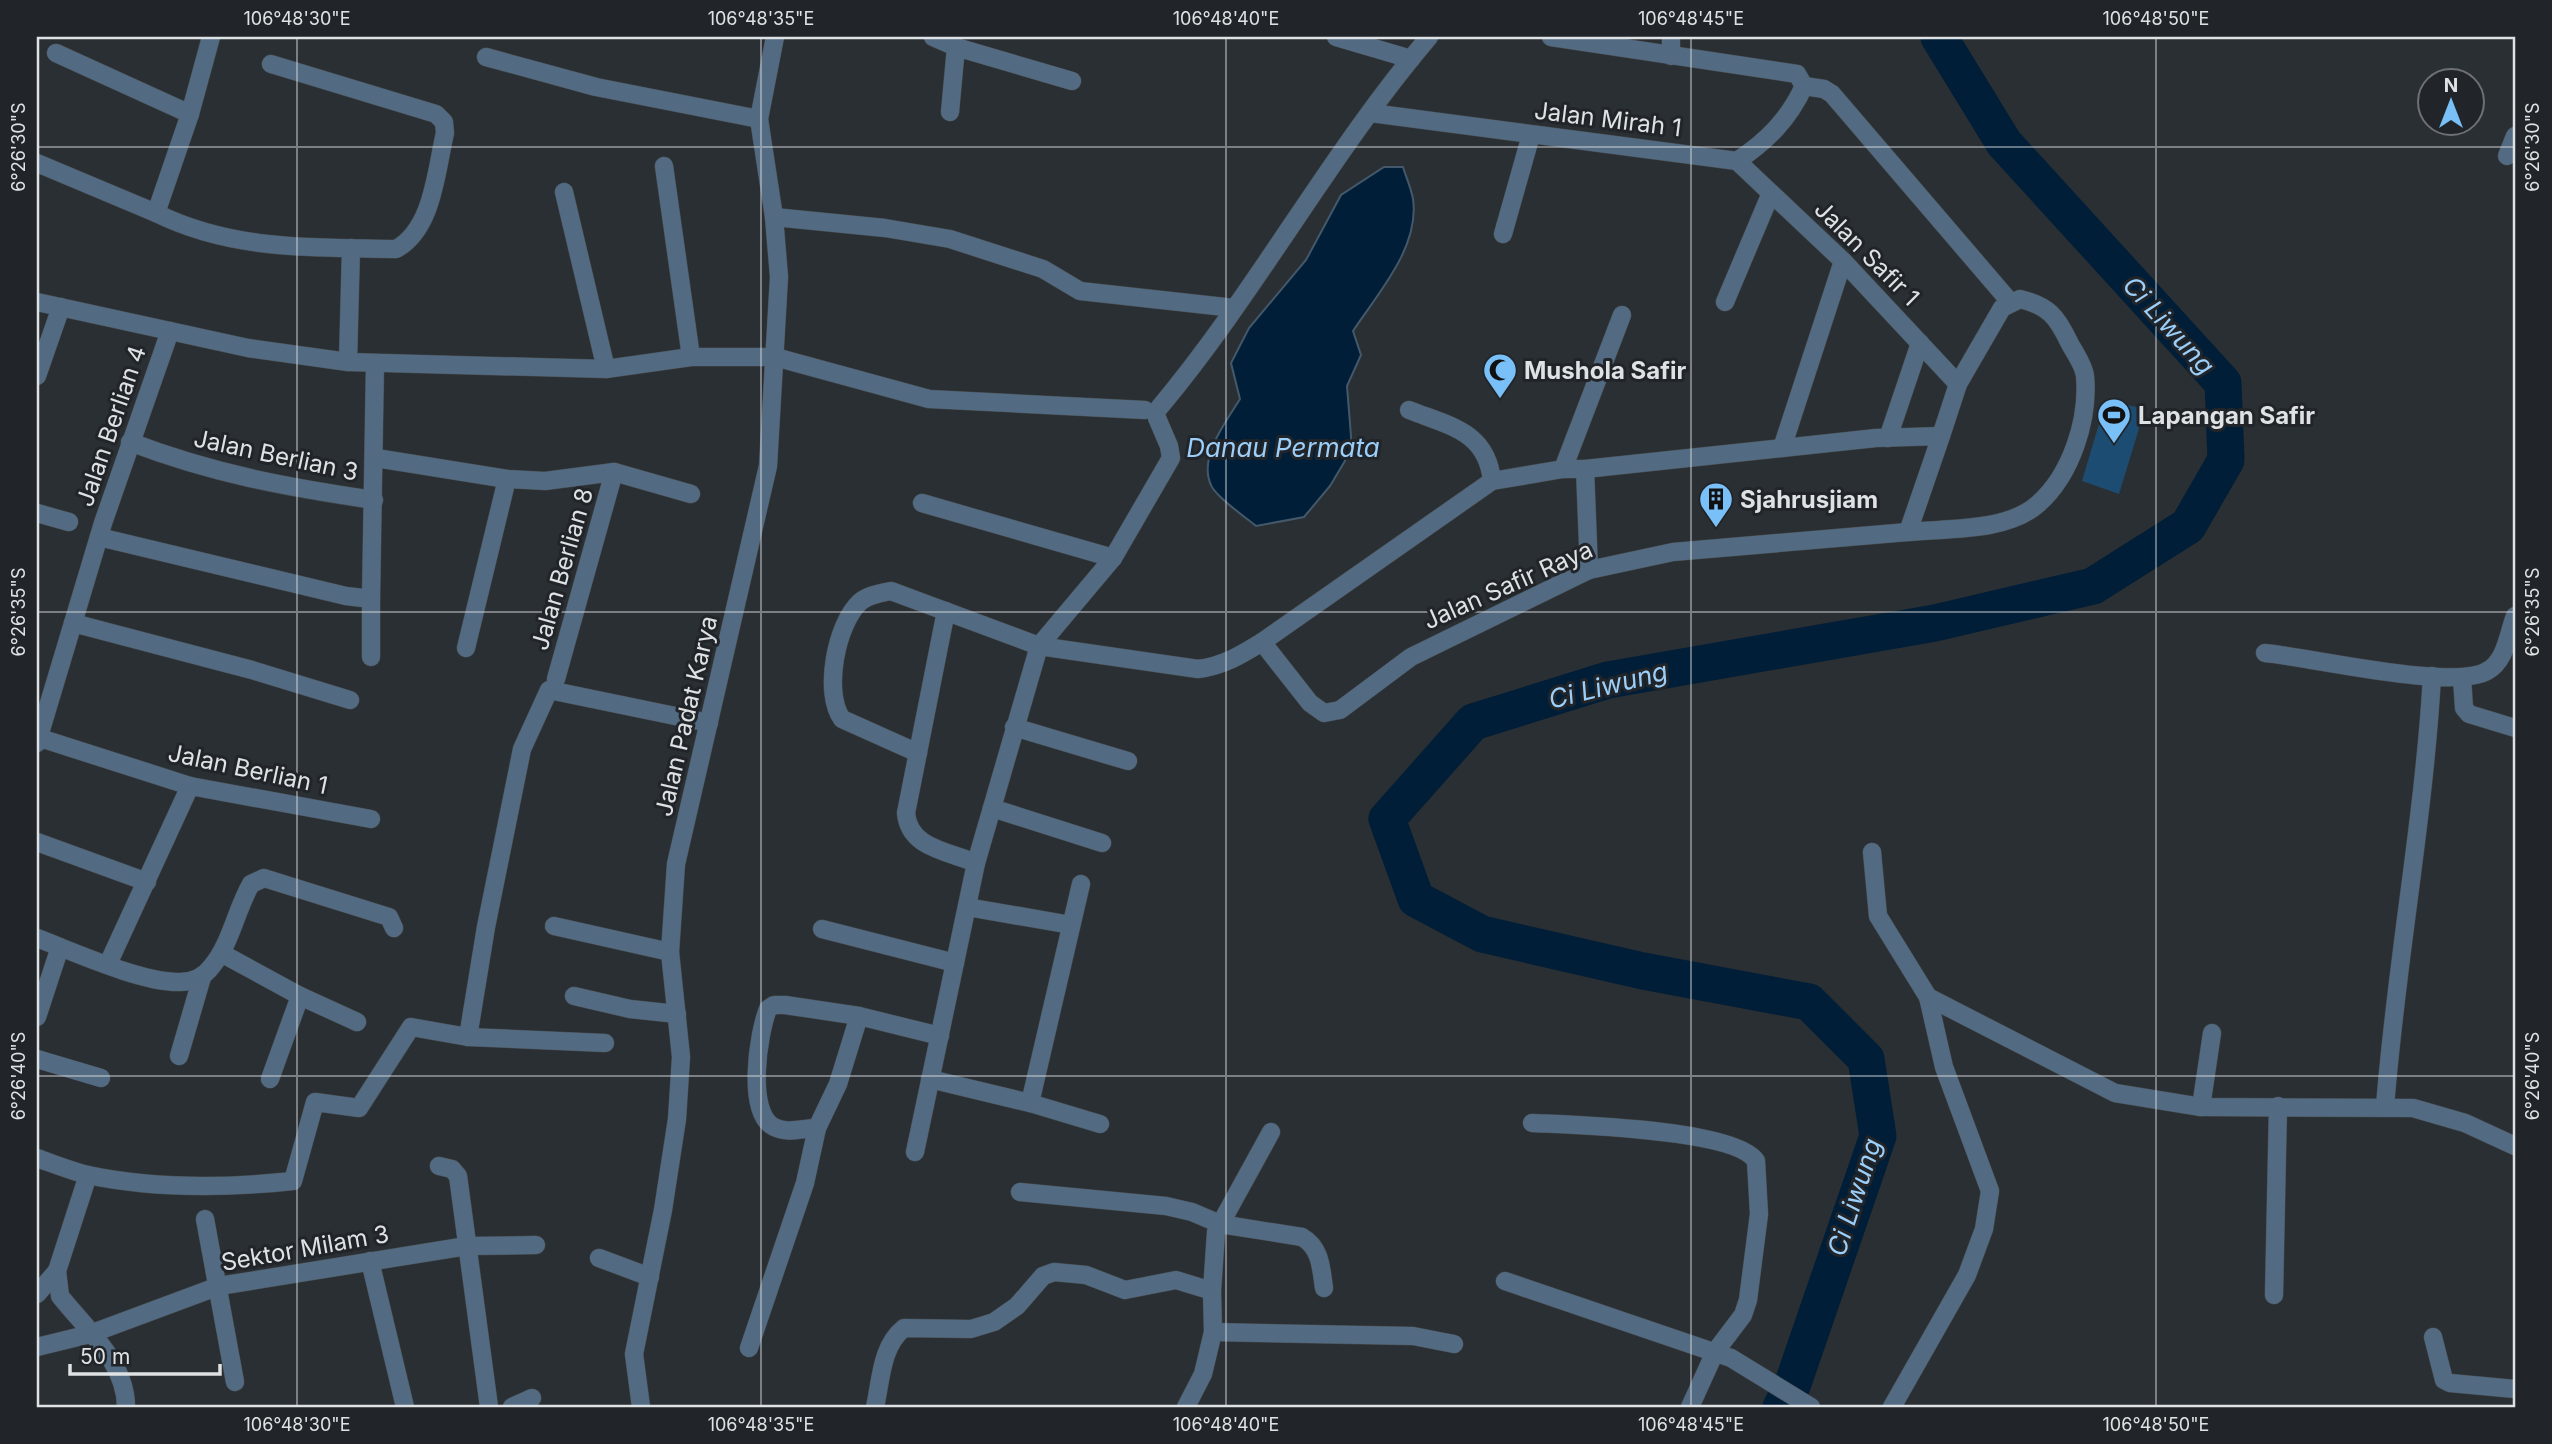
<svg xmlns="http://www.w3.org/2000/svg" width="2552" height="1444" viewBox="0 0 2552 1444" font-family="Inter,sans-serif">
  <style>
    .green { fill: #1c4c71 }
    .water { fill: #001e37; stroke: #43596b; stroke-width: 2 }
    .lines { fill: none; stroke-linecap: round; stroke-linejoin: round }
    .river { stroke: #001e37; stroke-width: 37 }
    .minor-casing { stroke: #474c4f; stroke-width: 19 }
    .minor { stroke: #526b82; stroke-width: 18 }
    .ticks { fill: none; stroke: #dfe2e4; stroke-width: 2; stroke-opacity: 0.45 }
    .labels { text-anchor: middle; dominant-baseline: central; stroke-width: 6; stroke-linejoin: round; paint-order: stroke }
    .street-label { font-size: 24px; fill: #dfe2e4; stroke: #212529 }
    .poi-label { font-size: 24px; font-weight: bold; fill: #dfe2e4; stroke: #212529; text-anchor: start }
    .water-label { font-size: 26px; font-style: italic; fill: #9bcef9; stroke: #212529 }
    .neatline { fill: none; stroke: #dfe2e4; stroke-width: 2.5 }
    .ticks-label { font-size: 18px; text-anchor: middle; fill: #dfe2e4 }
  </style>
  <rect width="100%" height="100%" fill="#2a2f33"/>
  <polygon class="green" points="2106,400 2145,409 2119,494 2082,481"/>
  <path class="water" d="M 1384,167 L 1403,167 C 1406,177 1411,188 1413,199 C 1420,247 1378,293 1353,331 L 1361,355 L 1347,386 L 1352,449 L 1330,486 L 1304,517 L 1256,526 C 1245,517 1215,496 1211,485 C 1198,457 1226,422 1240,399 L 1231,363 L 1249,328 L 1306,260 L 1341,195 Z"/>
  <g class="lines">
    <polyline class="river" points="1781,1407 1792,1386 1878,1136 1866,1059 1809,1002 1643,971 1482,934 1416,899 1387,819 1473,722 1608,680 1935,623 2093,586 2188,526 2226,460 2223,383 2004,143 1939,37"/>
    <g class="minor-casing">
      <g id="minor">
        <path d="M 211,37 L 190,114 L 156,213 C 233,251 311,247 396,249 C 433,229 436,171 445,133 L 444,122 L 436,114 L 271,64"/>
        <polyline points="933,37 956,47 1072,81"/>
        <polyline points="1336,37 1411,59"/>
        <polyline points="1551,37 1797,74 1804,86"/>
        <polyline points="56,53 190,114"/>
        <polyline points="1671,56 1671,37"/>
        <polyline points="486,57 596,87 759,119"/>
        <polyline points="1804,86 1824,89 1832,94 2011,303"/>
        <polyline points="950,112 956,47"/>
        <path d="M 1371,113 L 1737,161 C 1767,141 1789,119 1804,86"/>
        <polyline points="2507,156 2515,136"/>
        <polyline points="1737,161 1843,261 1958,384"/>
        <polyline points="37,163 156,213"/>
        <polyline points="664,166 691,357"/>
        <polyline points="564,192 606,369"/>
        <polyline points="774,217 885,228 950,239 1043,269 1080,291 1234,308"/>
        <polyline points="1503,234 1531,135"/>
        <polyline points="37,302 248,348 348,362 606,369 691,357 775,357 929,399 1145,410"/>
        <polyline points="1725,302 1771,193"/>
        <polyline points="348,362 351,248"/>
        <polyline points="37,376 61,307"/>
        <path d="M 1159,408 C 1257,291 1330,153 1429,37"/>
        <path d="M 1409,410 C 1449,426 1487,431 1492,481"/>
        <polyline points="1888,438 1920,343"/>
        <path d="M 130,442 C 214,474 286,487 374,500"/>
        <polyline points="1782,448 1843,261"/>
        <polyline points="376,458 507,479 545,481 614,472 691,494"/>
        <polyline points="1563,469 1622,315"/>
        <polyline points="1585,469 1589,570"/>
        <polyline points="922,503 1113,558"/>
        <polyline points="37,513 69,522"/>
        <polyline points="99,537 346,596 371,599 375,363"/>
        <polyline points="371,599 371,657"/>
        <path d="M 946,611 L 906,813 C 909,848 947,851 976,863"/>
        <polyline points="73,623 252,670 350,700"/>
        <polyline points="1262,642 1310,703 1324,713 1340,710 1411,657 1589,570 1673,552 1908,532"/>
        <polyline points="466,648 507,479"/>
        <path d="M 2265,653 C 2310,657 2453,691 2487,671 C 2506,661 2508,634 2515,616"/>
        <polyline points="2462,678 2464,708 2469,714 2515,728"/>
        <polyline points="556,679 614,472"/>
        <polyline points="1014,727 1128,761"/>
        <polyline points="37,737 190,786 371,819"/>
        <polyline points="37,743 103,523 170,331"/>
        <path d="M 918,753 L 842,719 C 823,693 836,624 860,602 C 868,595 881,593 891,591 L 1039,646 L 1198,669 C 1223,666 1241,655 1262,642 L 1492,481 L 1563,469 L 1585,469 L 1876,438 L 1941,436 L 1958,384 L 2002,308 L 2020,299 C 2049,306 2057,317 2069,342 C 2074,352 2084,365 2085,376 C 2089,420 2071,475 2038,504 C 2007,532 1947,528 1908,532 L 1941,436"/>
        <polyline points="992,808 1102,843"/>
        <polyline points="37,842 147,882"/>
        <polyline points="1872,852 1878,916 1928,997 2115,1093 2201,1107 2413,1108 2465,1123 2515,1146"/>
        <polyline points="967,907 1071,925"/>
        <polyline points="554,926 670,952"/>
        <polyline points="822,929 955,963"/>
        <path d="M 37,938 C 74,952 142,983 180,982 C 193,982 204,977 212,966 C 231,943 236,910 251,884 L 264,878 L 389,917 L 394,928"/>
        <polyline points="221,953 300,996 357,1022"/>
        <polyline points="108,964 190,786"/>
        <polyline points="574,996 630,1009 677,1014"/>
        <polyline points="37,1017 60,947"/>
        <polyline points="468,1037 486,927 522,749 549,690 709,723"/>
        <polyline points="179,1056 202,977"/>
        <polyline points="37,1059 101,1078"/>
        <polyline points="270,1079 300,996"/>
        <polyline points="930,1079 1030,1103 1100,1124"/>
        <polyline points="1030,1103 1081,884"/>
        <polyline points="2201,1107 2212,1033"/>
        <path d="M 2385,1107 C 2396,963 2424,820 2432,676"/>
        <path d="M 1532,1123 C 1572,1125 1735,1129 1756,1161 L 1759,1214 L 1748,1300 L 1743,1315 L 1715,1352 L 1690,1407"/>
        <path d="M 817,1128 C 802,1128 788,1134 774,1127 C 746,1113 758,1034 768,1009 L 774,1005 L 785,1005 L 859,1016 L 940,1036"/>
        <polyline points="915,1152 976,863 1039,646 1113,558 1171,458 1169,446 1157,418"/>
        <path d="M 37,1158 C 54,1164 71,1171 88,1175 C 154,1189 226,1188 293,1181 L 315,1102 L 359,1108 L 411,1027 L 468,1037 L 605,1043"/>
        <polyline points="439,1166 452,1169 458,1176 489,1407"/>
        <path d="M 88,1175 L 57,1271 L 60,1296 C 86,1329 126,1362 126,1407"/>
        <path d="M 1020,1192 L 1166,1206 L 1192,1212 L 1220,1224 L 1302,1237 C 1321,1248 1321,1268 1324,1288"/>
        <polyline points="205,1219 235,1382"/>
        <polyline points="599,1258 650,1277"/>
        <polyline points="370,1261 405,1407"/>
        <polyline points="1505,1281 1731,1358 1811,1407"/>
        <polyline points="37,1294 57,1271"/>
        <polyline points="2274,1295 2278,1106"/>
        <polyline points="1213,1332 1413,1336 1454,1344"/>
        <polyline points="2433,1337 2444,1380 2450,1383 2515,1389"/>
        <polyline points="37,1347 90,1334 219,1286 467,1246 536,1245"/>
        <polyline points="749,1348 805,1183 817,1128 838,1084 859,1016"/>
        <polyline points="512,1407 532,1398"/>
        <polyline points="641,1407 634,1354 663,1210 677,1119 681,1057 670,952 676,864 768,466 779,277 774,217 759,119 775,37"/>
        <path d="M 875,1407 C 881,1381 881,1346 904,1328 L 971,1329 L 994,1322 L 1017,1306 L 1043,1276 L 1054,1272 L 1086,1275 L 1125,1290 L 1176,1280 L 1212,1291"/>
        <polyline points="1186,1407 1203,1374 1213,1332 1212,1291 1216,1232 1271,1132"/>
        <polyline points="1892,1407 1967,1275 1984,1229 1990,1191 1944,1067 1928,997"/>
      </g>
    </g>
    <use href="#minor" class="minor"/>
  </g>
  <path class="ticks" d="M 297,37 L 297,1407M 761,37 L 761,1407M 1226,37 L 1226,1407M 1691,37 L 1691,1407M 2156,37 L 2156,1407M 37,147 L 2515,147M 37,612 L 2515,612M 37,1076 L 2515,1076"/>
  <defs>
    <g id="mosque-pin" transform="scale(1.75)"><path d="M0 17L-7.5 6A9.5 9.5 0 1 1 7.5 6Z" fill="#79bff8" stroke="#212529"/><path d="M3.5-4.9A6 6 0 1 0 3.5 4.9A5 5 0 1 1 3.5-4.9Z" fill="#111"/></g>
    <g id="stadium-pin" transform="scale(1.75)"><path d="M0 17L-7.5 6A9.5 9.5 0 1 1 7.5 6Z" fill="#79bff8" stroke="#212529"/><path d="M0-5a6.5 5 0 1 0 0 10a6.5 5 0 1 0 0-10ZM-3.5-1.8h7v3.6h-7Z" fill="#111"/></g>
    <g id="building-pin" transform="scale(1.75)"><path d="M0 17L-7.5 6A9.5 9.5 0 1 1 7.5 6Z" fill="#79bff8" stroke="#212529"/><path d="M-4-6H4V6H1V3H-1V6H-4ZM-2.5-4.3h1.7v1.8h-1.7ZM.8-4.3h1.7v1.8H.8ZM-2.5-1h1.7V.8h-1.7ZM.8-1h1.7V.8H.8Z" fill="#111"/></g>
  </defs>
  <g fill-rule="evenodd">
    <use href="#mosque-pin" x="1500" y="370"/>
    <use href="#stadium-pin" x="2114" y="415"/>
    <use href="#building-pin" x="1716" y="499"/>
  </g>
  <g class="labels">
    <g class="street-label">
      <text transform="translate(1608 119) rotate(7)">Jalan Mirah 1</text>
      <text transform="translate(1867 253) rotate(45)">Jalan Safir 1</text>
      <text transform="translate(111 426) rotate(-71)">Jalan Berlian 4</text>
      <text transform="translate(276 455) rotate(12)">Jalan Berlian 3</text>
      <text transform="translate(562 569) rotate(-74)">Jalan Berlian 8</text>
      <text transform="translate(1508 585) rotate(-24)">Jalan Safir Raya</text>
      <text transform="translate(686 716) rotate(-77)">Jalan Padat Karya</text>
      <text transform="translate(248 769) rotate(12)">Jalan Berlian 1</text>
      <text transform="translate(305 1248) rotate(-10)">Sektor Milam 3</text>
    </g>
    <g class="poi-label">
      <text x="1524" y="370">Mushola Safir</text>
      <text x="2138" y="415">Lapangan Safir</text>
      <text x="1740" y="499">Sjahrusjiam</text>
    </g>
    <g class="water-label">
      <text transform="translate(2169 325) rotate(48)">Ci Liwung</text>
      <text x="1283" y="447">Danau Permata</text>
      <text transform="translate(1608 685) rotate(-14)">Ci Liwung</text>
      <text transform="translate(1854 1197) rotate(-72)">Ci Liwung</text>
    </g>
  </g>
  <rect width="2552" height="1444" fill="none" stroke="#212529" stroke-width="77"/>
  <g transform="translate(2451 102)"><circle r="33" fill="#212529" stroke="#6d7174" stroke-width="2"/>
  <path d="M0-5L12 26L0 18L-12 26Z" fill="#79bff8"/>
  <text y="-10" font-size="19" font-weight="bold" text-anchor="middle" fill="#dfe2e4">N</text>
  </g>
  <path d="M70 1364v10h150v-10" fill="none" stroke="#dfe2e4" stroke-width="3.5"/>
  <text x="80" y="1364" font-size="21" fill="#dfe2e4" stroke="#212529" stroke-width="5" paint-order="stroke">50 m</text>
  <rect x="38" y="38" width="2476" height="1368" class="neatline"/>
  <g class="ticks-label">
    <text x="297" y="25">106°48'30"E</text>
    <text x="761" y="25">106°48'35"E</text>
    <text x="1226" y="25">106°48'40"E</text>
    <text x="1691" y="25">106°48'45"E</text>
    <text x="2156" y="25">106°48'50"E</text>
    <text transform="translate(19 147) rotate(-90)" y="6">6°26'30"S</text>
    <text transform="translate(2533 147) rotate(-90)" y="6">6°26'30"S</text>
    <text transform="translate(19 612) rotate(-90)" y="6">6°26'35"S</text>
    <text transform="translate(2533 612) rotate(-90)" y="6">6°26'35"S</text>
    <text transform="translate(19 1076) rotate(-90)" y="6">6°26'40"S</text>
    <text transform="translate(2533 1076) rotate(-90)" y="6">6°26'40"S</text>
    <text x="297" y="1431">106°48'30"E</text>
    <text x="761" y="1431">106°48'35"E</text>
    <text x="1226" y="1431">106°48'40"E</text>
    <text x="1691" y="1431">106°48'45"E</text>
    <text x="2156" y="1431">106°48'50"E</text>
  </g>
</svg>
